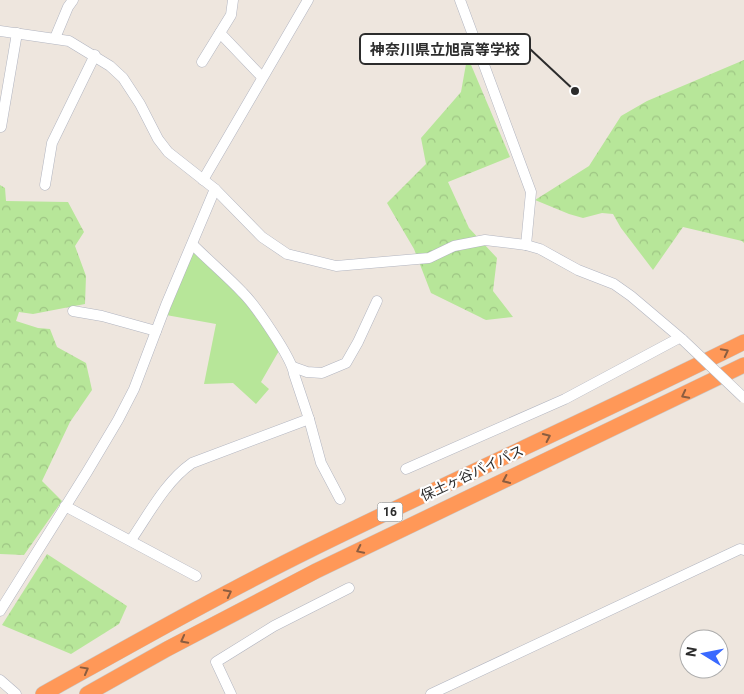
<svg xmlns="http://www.w3.org/2000/svg" width="744" height="694" viewBox="0 0 744 694" font-family="Roboto,'Noto Sans JP',sans-serif">
  <style>
    .grass { fill: #b7e699 }
    .forest { fill: url(#forest-crowns) }
    .lines { fill: none; stroke-linecap: round; stroke-linejoin: round }
    .minor-casing { stroke: #b2b5c0; stroke-width: 11 }
    .highway-casing { stroke: #c8c8c8; stroke-width: 16 }
    .minor { stroke: #fff; stroke-width: 10 }
    .highway { stroke: #ff9858; stroke-width: 15 }
    .minor-bridge-casing { stroke: #b2b5c0; stroke-width: 11; stroke-linecap: butt }
    .minor-bridge { stroke: #fff; stroke-width: 10 }
    .oneway { stroke: #8b5d40 }
    .labels { text-anchor: middle; dominant-baseline: central; stroke-width: 4.5; stroke-linejoin: round; paint-order: stroke }
    .shield { fill: #fff; stroke: #6b6b6b; stroke-width: 1 }
    .shield-label { font-size: 12px; font-weight: bold; fill: #2c2c2c }
    .street-label { font-size: 14px; fill: #2c2c2c; stroke: #fff }
    .leader { fill: none; stroke: #2c2c2c; stroke-width: 2 }
    .callout-dot { fill: #2c2c2c; stroke: #fff; stroke-width: 2 }
    .callout { fill: #fff; stroke: #2c2c2c; stroke-width: 2 }
    .callout-label { font-size: 15px; text-anchor: middle; font-weight: bold; fill: #2c2c2c }
  </style>
  <defs>
    <pattern id="forest-crowns" width="20" height="18" patternUnits="userSpaceOnUse" patternTransform="scale(1.25)"><rect width="20" height="18" fill="#b7e699"/><path d="M2 6a3 3 0 1 1 6 0M12 15a3 3 0 1 1 6 0" fill="none" stroke="#9ec584"/></pattern>
  </defs>
  <rect width="100%" height="100%" fill="#eee6de"/>
  <polygon class="grass" points="193,250 240,293 280,349 261,382 269,389 256,404 233,383 204,384 216,324 166,315"/>
  <g class="forest">
    <polygon points="458,34 510,157 448,182 469,228 497,258 493,291 513,317 486,320 431,293 414,249 387,203 426,164 421,138 461,92 466,64"/>
    <polygon points="744,60 744,243 742,241 683,227 653,270 621,228 613,214 602,213 583,218 569,214 535,200 589,166 621,116 647,101"/>
    <polygon points="0,185 5,188 6,201 68,202 84,232 75,246 86,276 85,304 33,314 19,312 16,321 38,328 50,329 57,347 86,363 92,390 70,422 42,481 62,501 24,555 0,554"/>
    <polygon points="47,554 127,606 119,624 71,654 2,625"/>
  </g>
  <g class="lines">
    <g class="minor-casing">
      <g id="minor">
        <polyline points="460,0 531,192 526,245"/>
        <polyline points="0,31 69,41 110,66 123,78 140,104 158,139 168,152 215,189 262,237 287,254 336,266 429,258 454,246 485,240 526,245 540,249 578,270 614,284 631,296 683,340"/>
        <polyline points="220,33 262,77"/>
        <polyline points="55,38 68,7 73,0"/>
        <polyline points="202,62 231,15 233,0"/>
        <polyline points="1,127 17,33"/>
        <polyline points="203,180 308,0"/>
        <polyline points="45,185 52,143 95,55"/>
        <path d="M 193,245 C 209,261 227,276 243,293 C 255,305 292,358 294,374 L 309,419 L 321,463 L 340,499"/>
        <polyline points="73,311 102,316 156,331"/>
        <polyline points="293,367 307,372 322,373 346,363 358,342 377,301"/>
        <polyline points="406,469 565,399 679,338"/>
        <polyline points="65,506 196,576"/>
        <path d="M 131,540 C 149,514 165,482 192,463 L 309,419"/>
        <polyline points="0,611 87,472 118,420 134,389 166,305 215,189"/>
        <polyline points="0,680 16,694"/>
        <polyline points="231,694 216,662 274,626 349,588"/>
        <polyline points="431,694 740,549 744,550"/>
      </g>
    </g>
    <g class="highway-casing">
      <g id="highway">
        <path d="M 43,694 C 131,645 219,595 310,550 C 454,479 600,414 744,342"/>
        <polyline points="87,694 167,649 316,571 744,365"/>
      </g>
    </g>
    <use href="#minor" class="minor"/>
    <use href="#highway" class="highway"/>
    <g class="minor-bridge-casing">
      <polyline id="minor-bridge" points="683,340 744,398"/>
    </g>
    <use href="#minor-bridge" class="minor-bridge"/>
  </g>
  <defs><path id="oneway-chevron" d="M-2-3.5L2.5 0L-2 3.5" fill="none" stroke-width="1.6" stroke-linecap="round" stroke-linejoin="round" transform="scale(1.25)"/></defs>
  <g class="oneway">
    <use href="#oneway-chevron" transform="translate(725 352) rotate(-27)"/>
    <use href="#oneway-chevron" transform="translate(685 395) rotate(153)"/>
    <use href="#oneway-chevron" transform="translate(547 437) rotate(-25)"/>
    <use href="#oneway-chevron" transform="translate(506 480) rotate(155)"/>
    <use href="#oneway-chevron" transform="translate(360 550) rotate(154)"/>
    <use href="#oneway-chevron" transform="translate(228 593) rotate(-27)"/>
    <use href="#oneway-chevron" transform="translate(184 640) rotate(152)"/>
    <use href="#oneway-chevron" transform="translate(85 670) rotate(-29)"/>
  </g>
  <g class="labels">
    <rect class="shield" x="377.5" y="502.5" width="25" height="19" rx="4"/>
    <g class="shield-label">
      <text x="390" y="512">16</text>
    </g>
    <g class="street-label">
      <text transform="translate(472 473) rotate(-25)">保土ヶ谷バイパス</text>
    </g>
  </g>
  <path class="leader" d="M575 91L530 49"/>
  <circle class="callout-dot" cx="575" cy="91" r="5"/>
  <rect class="callout" x="360" y="34" width="170" height="30" rx="5"/>
  <g class="callout-label">
    <text x="445" y="55">神奈川県立旭高等学校</text>
  </g>
  <g transform="translate(704 654) rotate(280)"><circle r="24" fill="#ffffff" stroke="#ababab"/>
  <path d="M0-4L9 19L0 12L-9 19Z" fill="#3a69ff"/>
  <text y="-8" font-size="14" font-weight="bold" text-anchor="middle" fill="#2c2c2c">N</text>
  </g>
</svg>
